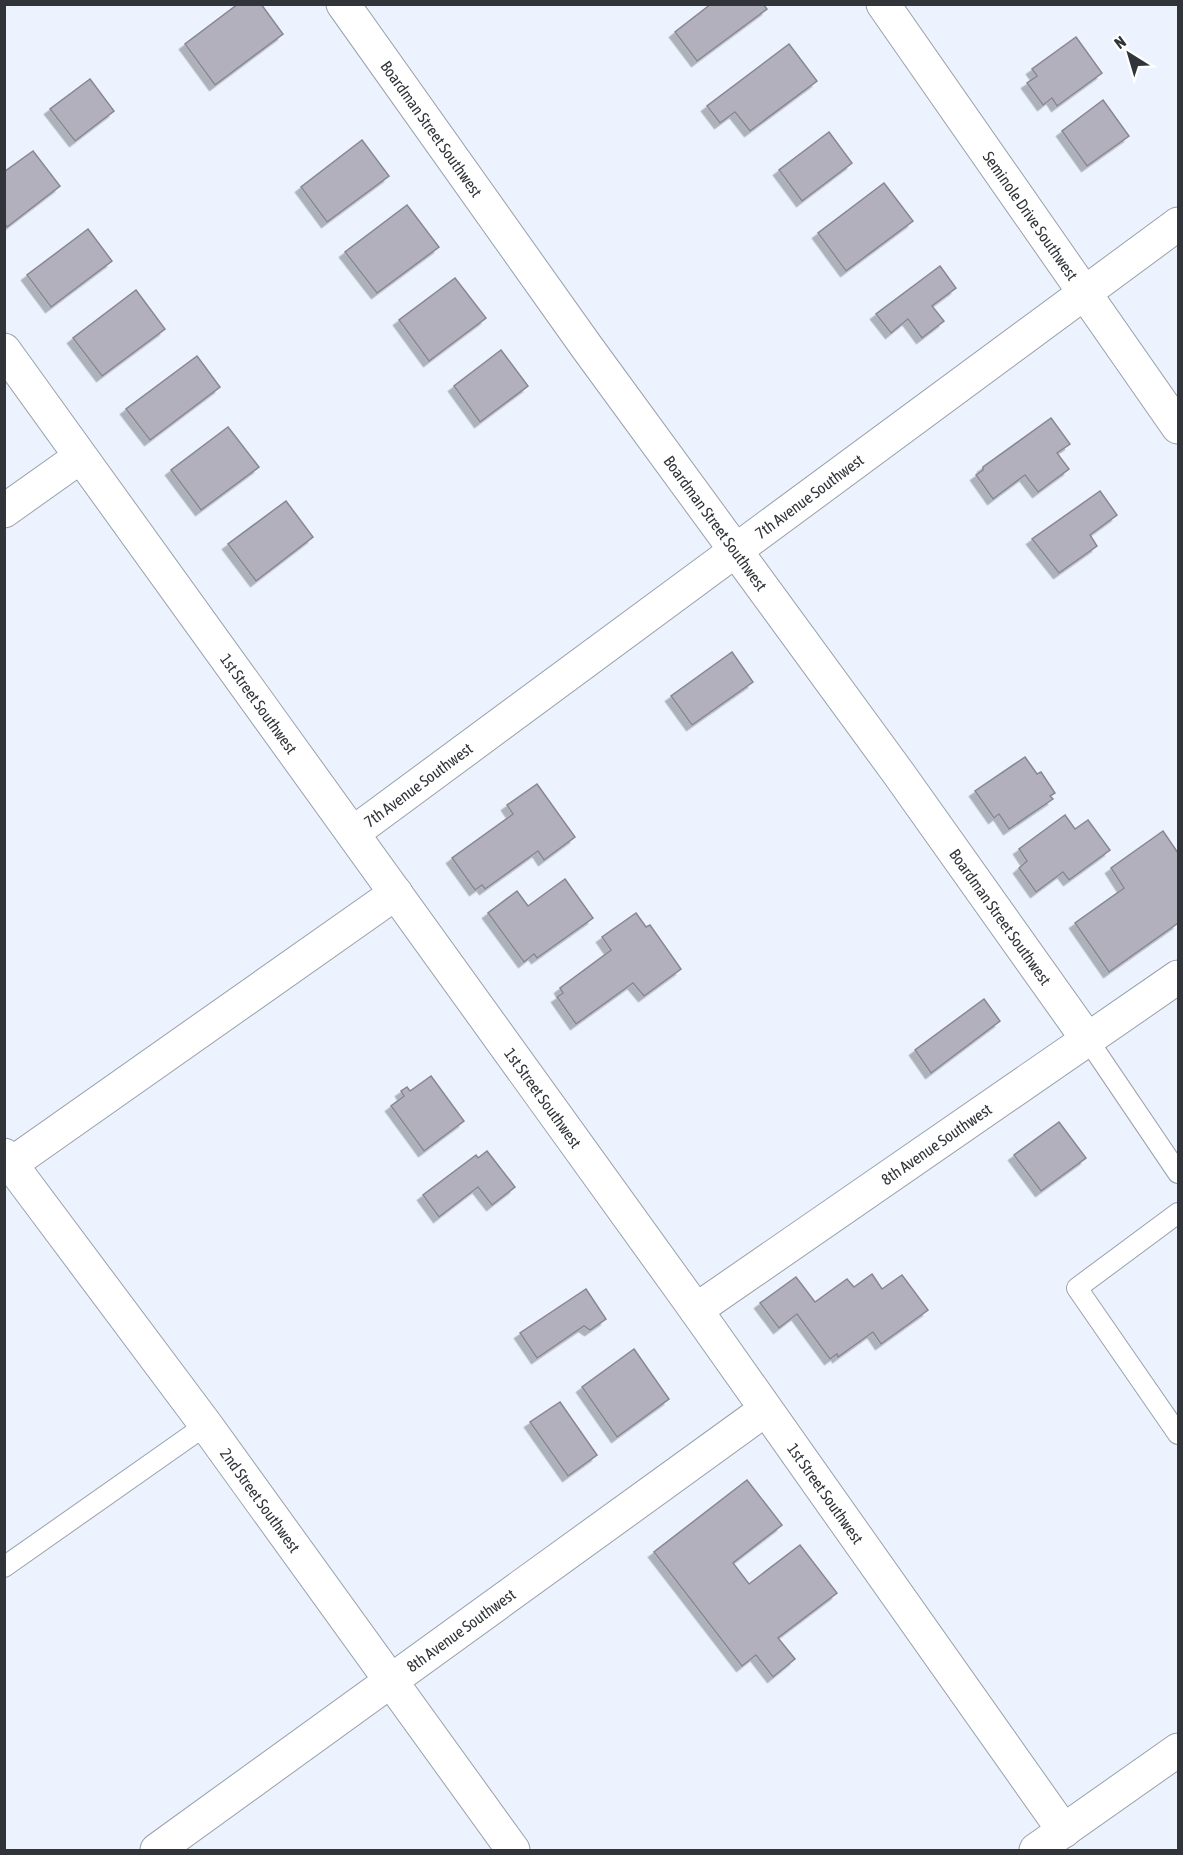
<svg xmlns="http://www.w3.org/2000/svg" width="1183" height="1855" viewBox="0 0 1183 1855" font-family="'Asap Condensed',sans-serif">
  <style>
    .building { fill: #b2b0bc; stroke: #898792; stroke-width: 1.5; filter: url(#shadow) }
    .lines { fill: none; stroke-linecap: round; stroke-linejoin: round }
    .lane-casing { stroke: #9aa1ab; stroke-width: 22 }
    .street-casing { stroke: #9aa1ab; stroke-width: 35 }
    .secondary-casing { stroke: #9aa1ab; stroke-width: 35 }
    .lane { stroke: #fff; stroke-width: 20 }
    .street { stroke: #fff; stroke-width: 33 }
    .secondary { stroke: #fff; stroke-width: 33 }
    .labels { text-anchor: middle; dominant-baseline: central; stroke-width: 6; stroke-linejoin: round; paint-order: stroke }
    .street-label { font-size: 16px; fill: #313438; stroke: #fff }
  </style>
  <defs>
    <filter id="shadow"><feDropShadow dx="-5.5" dy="5.5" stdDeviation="0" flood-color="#0004"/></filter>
  </defs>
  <rect width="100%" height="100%" fill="#ecf3fe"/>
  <g class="building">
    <polygon points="238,4 261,4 283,34 215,85 185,44"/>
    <polygon points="711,4 763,4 767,9 697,61 675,32"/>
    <polygon points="1076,37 1102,73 1057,106 1052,98 1043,105 1027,83 1037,76 1032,69"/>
    <polygon points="789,44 817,81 750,131 735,112 720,123 707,106"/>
    <polygon points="90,79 114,111 75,141 50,109"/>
    <polygon points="1103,100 1129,136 1087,166 1062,131"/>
    <polygon points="829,132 852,163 802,201 779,170"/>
    <polygon points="362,140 389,176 327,222 301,187"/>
    <polygon points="33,151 60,186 7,227 4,223 4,172"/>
    <polygon points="884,183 913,221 846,271 818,233"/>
    <polygon points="407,205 439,247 377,293 345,252"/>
    <polygon points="88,229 112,261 51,307 27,275"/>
    <polygon points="940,266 956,288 932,306 944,321 922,338 908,319 891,333 876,314"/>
    <polygon points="455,278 486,318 429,361 399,320"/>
    <polygon points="136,290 165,329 102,376 73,338"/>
    <polygon points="501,350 528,386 480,422 454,386"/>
    <polygon points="197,356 220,387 150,440 126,409"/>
    <polygon points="1051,418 1070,444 1057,453 1069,469 1038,492 1025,475 993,499 976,475 983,470 983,467"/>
    <polygon points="228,427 259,467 201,510 171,470"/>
    <polygon points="1100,491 1117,515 1090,535 1097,546 1059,573 1032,539"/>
    <polygon points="286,501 313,537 256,581 228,544"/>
    <polygon points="732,652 753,682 692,725 671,696"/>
    <polygon points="1025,757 1037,774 1041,772 1055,793 1050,796 1053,799 1009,829 999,814 994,818 975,791"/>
    <polygon points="537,784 575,837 544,860 538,851 485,889 482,885 475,890 452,858 513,814 507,805"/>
    <polygon points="1065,815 1075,829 1088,820 1110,850 1069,880 1063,872 1036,892 1019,868 1027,861 1019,849"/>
    <polygon points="1163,831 1178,853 1178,923 1109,972 1075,923 1124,888 1111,868"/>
    <polygon points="565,879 593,918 537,958 534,954 524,962 488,913 517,891 528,906"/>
    <polygon points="636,913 646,927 650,925 681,969 644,996 633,983 576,1024 557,997 563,993 560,988 611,950 602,937"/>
    <polygon points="984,999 1000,1021 931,1073 915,1050"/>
    <polygon points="431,1076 464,1121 424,1151 391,1106 404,1096 401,1091 407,1087 410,1091"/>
    <polygon points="1059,1122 1086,1158 1041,1191 1014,1155"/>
    <polygon points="487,1151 515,1187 492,1205 478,1187 439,1217 423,1195 476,1155 478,1158"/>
    <polygon points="872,1274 882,1289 902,1275 928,1310 881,1344 873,1332 838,1357 837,1354 830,1359 797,1314 779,1328 760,1303 796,1277 815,1302 847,1279 854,1287"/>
    <polygon points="586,1289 606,1319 590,1330 584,1326 537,1358 520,1333"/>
    <polygon points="634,1349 669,1399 617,1437 582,1387"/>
    <polygon points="560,1402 597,1455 568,1476 530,1422"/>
    <polygon points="747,1480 782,1525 733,1563 749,1584 800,1545 837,1593 778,1638 795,1659 773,1677 756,1655 742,1666 654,1552"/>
  </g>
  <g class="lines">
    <g class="lane-casing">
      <g id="lane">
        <polyline points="1088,1040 1178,1173"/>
        <polyline points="1178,1213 1077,1288 1178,1434"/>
        <polyline points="4,1567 206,1425"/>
      </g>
    </g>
    <g class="street-casing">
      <g id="street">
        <path id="s1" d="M 343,4 L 586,346 L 899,774 L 1088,1040"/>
        <path id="s2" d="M 4,350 L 696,1310 L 1064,1831"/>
        <polyline points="4,511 80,457"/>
        <path id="s3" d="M 353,833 L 1178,224"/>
        <path id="s4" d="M 4,1155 L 206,1425 L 513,1850"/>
        <polyline points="4,1169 396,893"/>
        <path id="s5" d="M 696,1310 L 1178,977"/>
        <path id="s6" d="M 157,1850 L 765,1410"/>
      </g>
    </g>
    <g class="secondary-casing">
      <g id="secondary">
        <path id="s7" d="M 883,4 L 1178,427"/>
        <polyline points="1036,1850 1178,1750"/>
      </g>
    </g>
    <use href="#lane" class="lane"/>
    <use href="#street" class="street"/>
    <use href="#secondary" class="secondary"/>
  </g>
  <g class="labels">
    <g class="street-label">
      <text stroke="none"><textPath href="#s1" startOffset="153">Boardman Street Southwest</textPath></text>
      <text stroke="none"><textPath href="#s7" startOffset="258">Seminole Drive Southwest</textPath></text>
      <text stroke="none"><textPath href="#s3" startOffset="567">7th Avenue Southwest</textPath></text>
      <text stroke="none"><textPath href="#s1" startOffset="639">Boardman Street Southwest</textPath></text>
      <text stroke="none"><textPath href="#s2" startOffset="436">1st Street Southwest</textPath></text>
      <text stroke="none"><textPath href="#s3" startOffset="81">7th Avenue Southwest</textPath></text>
      <text stroke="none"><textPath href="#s1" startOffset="1125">Boardman Street Southwest</textPath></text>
      <text stroke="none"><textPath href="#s2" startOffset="922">1st Street Southwest</textPath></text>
      <text stroke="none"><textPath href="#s5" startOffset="292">8th Avenue Southwest</textPath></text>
      <text stroke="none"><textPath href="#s2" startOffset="1408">1st Street Southwest</textPath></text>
      <text stroke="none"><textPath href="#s4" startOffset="430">2nd Street Southwest</textPath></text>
      <text stroke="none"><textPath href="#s6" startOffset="375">8th Avenue Southwest</textPath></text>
    </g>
  </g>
  <rect width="1183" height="1855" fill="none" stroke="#313438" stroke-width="12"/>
  <g transform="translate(1129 54) rotate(323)" stroke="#ffffff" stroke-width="4.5" paint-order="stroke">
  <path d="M0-4.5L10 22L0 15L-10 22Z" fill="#313438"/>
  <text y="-9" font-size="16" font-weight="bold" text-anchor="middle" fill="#313438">N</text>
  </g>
</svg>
